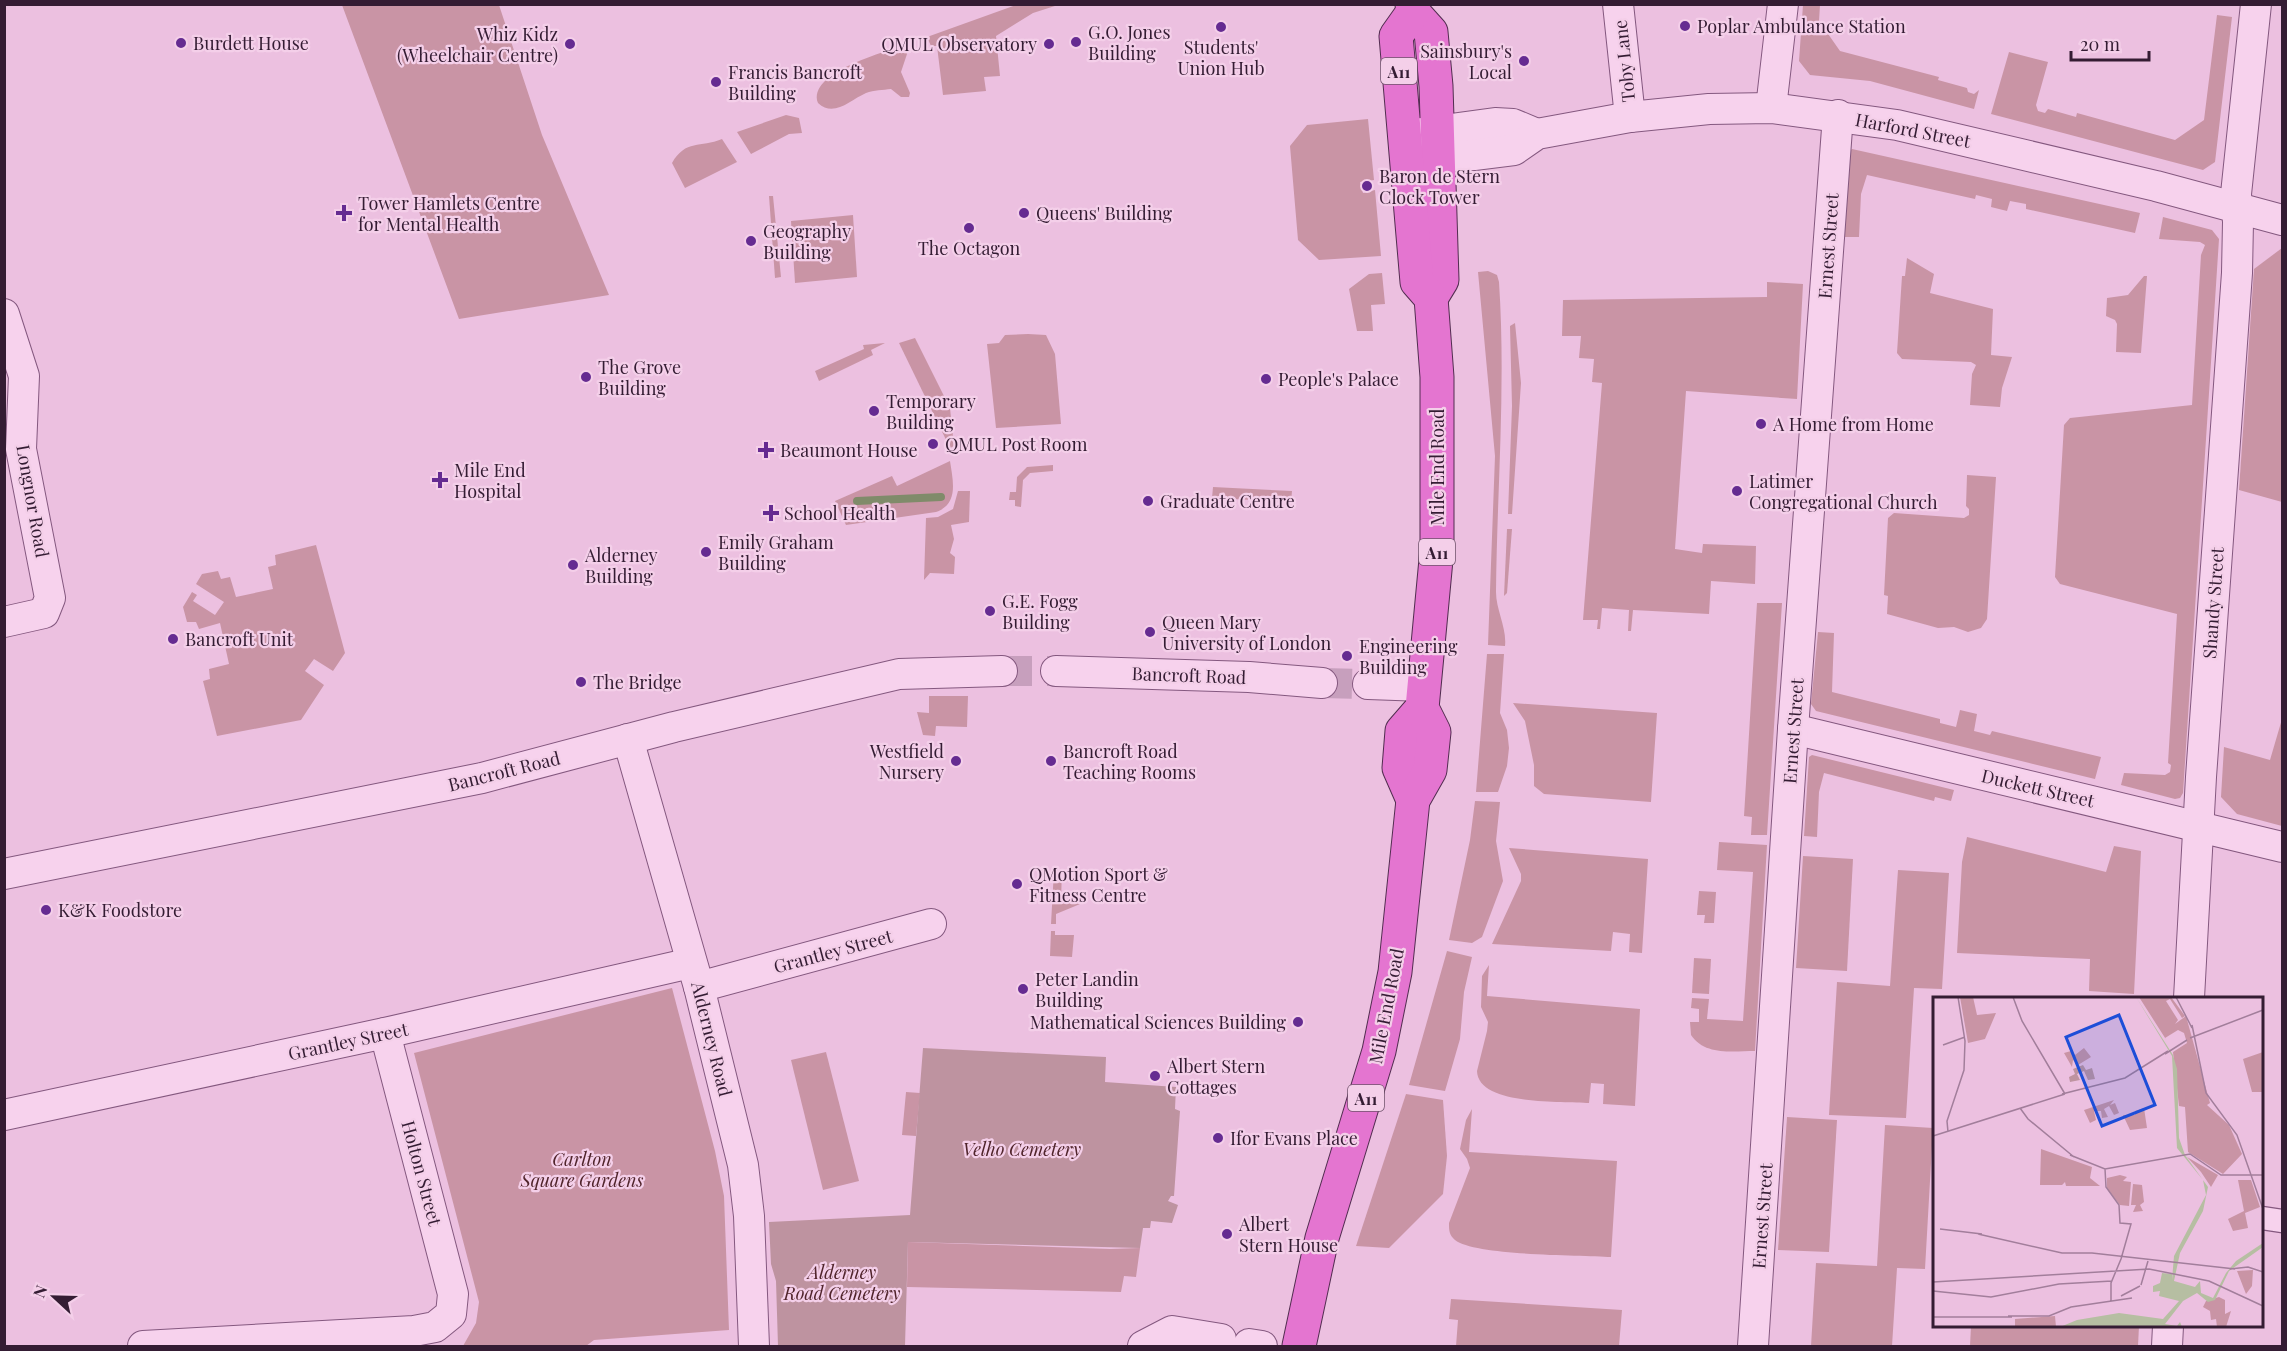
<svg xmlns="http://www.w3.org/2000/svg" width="2287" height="1351" viewBox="0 0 2287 1351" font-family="'Playfair Display',serif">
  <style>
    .green { fill: #c994a5 }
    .cemetery { fill: #be93a0 }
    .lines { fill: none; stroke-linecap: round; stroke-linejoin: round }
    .stream { stroke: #808b6a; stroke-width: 8 }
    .minor-tunnel { stroke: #c79fbd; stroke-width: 30; stroke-dasharray: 30 15; stroke-linecap: butt }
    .pedestrian-casing { stroke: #84587f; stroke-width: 25 }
    .minor-casing { stroke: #84587f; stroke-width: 32 }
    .trunk-casing { stroke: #522d50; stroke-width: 35 }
    .pedestrian { stroke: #f7d2ed; stroke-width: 22 }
    .minor { stroke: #f7d2ed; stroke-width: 30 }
    .trunk { stroke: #e475d0; stroke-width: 33 }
    .poi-dot { fill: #652b91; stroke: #f4cfe9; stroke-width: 2 }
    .labels { text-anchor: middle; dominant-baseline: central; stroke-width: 4.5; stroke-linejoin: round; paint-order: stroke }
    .shield { fill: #f4cfe9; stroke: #6e526a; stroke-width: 1.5 }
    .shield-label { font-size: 16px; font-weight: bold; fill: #341c33 }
    .poi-label { font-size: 18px; fill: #341c33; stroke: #f4cfe9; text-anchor: start }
    .street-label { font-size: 18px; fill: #341c33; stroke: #f4cfe9 }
    .park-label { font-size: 18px; font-style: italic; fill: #50242b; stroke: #f4cfe9 }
    .inset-road { fill: none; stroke: #a27e9b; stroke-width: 1.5 }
    .view { fill: #1d4ed8; fill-opacity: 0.15; stroke: #1d4ed8; stroke-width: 3 }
    .inset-edge { fill: none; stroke: #341c33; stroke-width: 3 }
  </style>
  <rect width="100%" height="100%" fill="#ecc0e0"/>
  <g class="green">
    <polygon points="342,5 499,5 542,135 609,295 459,319"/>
    <polygon points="1016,5 1058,5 1033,13 996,36 1000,76 984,77 986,91 943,95 937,46 931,46 927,37"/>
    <polygon points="1803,5 1820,5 1819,21 1840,51 1939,77 1938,80 1967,88 1968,92 1974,94 1979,90 1974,109 1870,81 1810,75 1799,61"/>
    <polygon points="2217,15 2232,17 2215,162 2203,170 1991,114 2009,52 2048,62 2036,105 2038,111 2045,113 2048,109 2076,117 2077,113 2175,140 2204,120"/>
    <path d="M 904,45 L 907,54 L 901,72 L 910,93 L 909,97 L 901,97 L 891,89 C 883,90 874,90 866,93 C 850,100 834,118 818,103 C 807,73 882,53 904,45 Z"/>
    <polygon points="786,115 799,118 802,133 789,134 751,154 737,132"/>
    <polygon points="1368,119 1374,180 1360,182 1363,193 1375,190 1381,256 1319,260 1298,240 1290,146 1307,125"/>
    <path d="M 722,139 L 737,162 L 685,188 L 672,163 C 686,139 700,148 722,139 Z"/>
    <polygon points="1852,149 2140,213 2135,233 2026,209 2026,204 2010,201 2007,211 1991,207 1992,199 1976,195 1975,199 1867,175 1861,194 1859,237 1842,237 1849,152"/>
    <polygon points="769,196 773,196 781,277 775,278"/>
    <polygon points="853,215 857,277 795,283 791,221"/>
    <polygon points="2163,217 2212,230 2219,239 2183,793 2180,798 2175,799 2121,785 2124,773 2165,775 2170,772 2171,765 2168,763 2177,614 2060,584 2055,577 2064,425 2070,418 2192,405 2201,255 2205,245 2200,242 2159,239"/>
    <polygon points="2282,248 2282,502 2239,490 2254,269"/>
    <polygon points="1907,258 1934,274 1930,293 1993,309 1991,355 2012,357 2002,388 2000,407 1970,405 1972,374 1976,365 1971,362 1902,359 1897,353 1902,276 1905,276"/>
    <path d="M 1488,271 L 1497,275 L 1499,282 C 1506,387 1497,488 1496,592 C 1496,610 1507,628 1505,646 L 1488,645 L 1495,456 L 1478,272 Z"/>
    <polygon points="1382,273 1385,304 1371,305 1373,331 1357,331 1349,289 1369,274"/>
    <polygon points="2144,276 2147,276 2141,353 2116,352 2117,324 2115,320 2106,316 2107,298 2128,295"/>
    <polygon points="1767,282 1803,284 1797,399 1686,391 1675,549 1702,553 1703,544 1756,546 1755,584 1711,581 1709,614 1633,610 1631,631 1628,631 1629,610 1602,608 1600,629 1597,629 1598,620 1583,620 1602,383 1592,382 1594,359 1579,358 1581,336 1562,336 1563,300 1767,297"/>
    <polygon points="1515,323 1521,383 1512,514 1508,514 1512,406 1510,326"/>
    <polygon points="1028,334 1046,335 1055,354 1061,424 996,428 987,344 999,343 1005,335"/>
    <polygon points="915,338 950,408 954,446 950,448 899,343"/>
    <polygon points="885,343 871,350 873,355 819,381 815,371 864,349 863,345"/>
    <path d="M 950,461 C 953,481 959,504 936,512 L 846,525 L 835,501 L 892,476 L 897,486 Z"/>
    <polygon points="1053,465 1053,471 1030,473 1023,480 1021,507 1015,506 1015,500 1009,500 1010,492 1016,492 1017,477 1027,467"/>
    <polygon points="1967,475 1996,477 1987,619 1981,628 1968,632 1954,627 1938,628 1887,614 1888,596 1884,595 1888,518 1894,513 1964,518 1969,515 1969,509 1966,506"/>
    <polygon points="1213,487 1292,491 1291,502 1212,498"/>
    <polygon points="958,491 970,491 969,522 951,525 954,539 950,553 955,557 954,574 930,573 924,580 926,518 938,517 953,509"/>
    <polygon points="1507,529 1512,529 1507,593 1504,596"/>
    <polygon points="316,545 345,653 333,671 314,659 305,671 324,685 301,720 217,736 203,681 210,679 209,669 229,664 220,623 199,629 196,622 187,622 183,607 192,592 197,595 193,601 215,615 224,602 196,584 202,574 218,571 221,579 230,577 236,597 273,589 268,567 276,565 275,555"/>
    <polygon points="1757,603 1782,603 1767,835 1751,835 1752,817 1744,816"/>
    <polygon points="1818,632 1834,633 1832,692 1940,719 1940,723 1956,727 1960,710 1977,714 1974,731 1990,735 1992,731 2101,757 2095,779 1816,711 1811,704"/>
    <polygon points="1487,654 1504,654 1500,713 1507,730 1509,748 1507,766 1498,792 1476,792"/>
    <polygon points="929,696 968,696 967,727 936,726 935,736 923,735 917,712 929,713"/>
    <polygon points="1513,703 1657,713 1651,802 1544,794 1534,786 1534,765 1525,721"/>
    <polygon points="2282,719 2282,826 2237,814 2221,797 2224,747 2270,760"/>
    <polygon points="1812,755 1954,790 1951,801 1935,797 1934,801 1824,773 1819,792 1817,837 1804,836 1809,757"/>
    <polygon points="1475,801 1500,802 1496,841 1503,881 1482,937 1472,943 1449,940 1470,840"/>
    <polygon points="1967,837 2106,872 2114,846 2141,851 2134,994 2089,991 2090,959 1957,953 1962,862"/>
    <path d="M 1719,842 L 1767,845 L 1755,1051 C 1733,1051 1705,1056 1691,1035 L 1690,1022 L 1699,1022 L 1699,1009 L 1691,1008 L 1692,998 L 1709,999 L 1707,1019 L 1743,1021 L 1753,872 L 1717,870 Z"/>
    <polygon points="1509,848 1648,859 1642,953 1629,952 1630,934 1613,932 1611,951 1492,944 1521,881 1521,874"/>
    <polygon points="1803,856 1853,859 1847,971 1796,968"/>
    <polygon points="1054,870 1062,871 1061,900 1085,897 1085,902 1056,914 1056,924 1051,924"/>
    <polygon points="1898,870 1949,873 1942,989 1914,988 1906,1118 1829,1115 1837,982 1890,986"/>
    <polygon points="1699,891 1716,892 1714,923 1704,923 1705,915 1697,915"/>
    <polygon points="1051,931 1055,931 1055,935 1074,935 1072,957 1050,956"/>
    <polygon points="1447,951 1472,957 1464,992 1460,1039 1445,1091 1409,1085"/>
    <polygon points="1694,958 1711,959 1709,994 1692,993"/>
    <path d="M 1489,965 L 1487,996 L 1640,1009 L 1635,1106 L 1603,1104 L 1604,1084 L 1591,1083 L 1589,1103 C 1563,1101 1478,1106 1477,1071 L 1487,1031 L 1488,1022 L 1481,1007 L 1482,976 Z"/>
    <polygon points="672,988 715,1151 724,1196 729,1330 594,1340 586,1346 463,1346 476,1323 479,1302 414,1053"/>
    <polygon points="826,1052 859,1181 823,1190 791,1060"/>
    <polygon points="906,1092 920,1093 916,1136 902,1135"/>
    <polygon points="1406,1094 1443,1100 1447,1156 1443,1194 1389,1248 1356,1246"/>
    <path d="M 1472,1109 L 1469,1152 L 1617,1161 L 1611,1257 C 1581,1255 1475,1256 1455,1240 C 1449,1235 1449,1230 1449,1223 L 1470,1168 L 1467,1159 L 1460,1149 L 1466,1120 Z"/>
    <polygon points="1787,1117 1837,1120 1829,1252 1778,1250"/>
    <polygon points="1885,1125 1933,1128 1925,1269 1897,1268 1892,1346 1811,1346 1816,1263 1877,1266"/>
    <polygon points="908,1242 1110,1249 1140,1248 1136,1277 1124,1276 1121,1292 907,1287"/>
    <polygon points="1451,1299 1622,1310 1619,1346 1456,1346 1458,1320 1449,1319"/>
    <polygon points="1971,1326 2139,1326 2138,1346 1970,1346"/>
  </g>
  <polygon class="cemetery" points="923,1048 1106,1057 1105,1082 1176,1087 1175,1109 1180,1111 1174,1196 1171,1196 1168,1201 1178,1205 1172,1223 1151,1221 1150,1228 1143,1228 1140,1248 908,1242 905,1346 778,1346 776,1281 771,1264 769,1222 910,1215"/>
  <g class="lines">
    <polyline class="stream" points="857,501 941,497"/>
    <g class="minor-tunnel">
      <polyline points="1002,671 1056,671"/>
      <polyline points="1322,683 1368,684"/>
    </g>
    <g class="pedestrian-casing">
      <polyline id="pedestrian" points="2262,1218 2282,1221"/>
    </g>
    <g class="minor-casing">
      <g id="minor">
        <polyline points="1618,4 1630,117"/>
        <polyline points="1771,108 1783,4"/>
        <polyline points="1414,134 1495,123 1513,124 1537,134"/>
        <polyline points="1415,159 1474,155 1514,150 1537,134 1630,117 1709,109 1771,108 1897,125 2156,186 2282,220"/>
        <polyline points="4,314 24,376 21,449 50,598 44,613 4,622"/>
        <polyline points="1056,671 1249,677 1322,683"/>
        <polyline points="1368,684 1424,686"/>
        <polyline points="1793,729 2282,847"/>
        <polyline points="628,739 699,987 743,1165 749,1216 754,1346"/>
        <polyline points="4,874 482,778 674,727 899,674 1002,671"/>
        <polyline points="699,987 931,924"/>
        <polyline points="2189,998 2201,777 2237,273 2238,222 2236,194 2256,4"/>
        <polyline points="4,1115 385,1033 691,963"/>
        <polyline points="1249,1344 1262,1346"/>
        <polyline points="143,1346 414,1331 435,1327 451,1314 453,1294 385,1033"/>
        <polyline points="1143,1346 1172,1331 1221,1339"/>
        <polyline points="1753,1346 1793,729 1838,115"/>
        <polyline points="2167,1346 2168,1326"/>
      </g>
    </g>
    <g class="trunk-casing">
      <g id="trunk">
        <polyline points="1412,4 1413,12 1431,32 1436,86 1442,280 1431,298"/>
        <polyline points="1413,800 1399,768 1402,731 1422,708"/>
        <polyline points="1299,1346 1322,1238 1379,1051 1395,972 1413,800 1430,770 1434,732 1422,708 1437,549 1437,377 1431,298 1417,282 1396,36 1413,12"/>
      </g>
    </g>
    <use href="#pedestrian" class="pedestrian"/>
    <use href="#minor" class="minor"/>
    <use href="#trunk" class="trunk"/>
  </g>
  <g class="poi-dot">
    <circle cx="1685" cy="26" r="6"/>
    <circle cx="1221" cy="27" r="6"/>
    <circle cx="1076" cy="42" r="6"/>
    <circle cx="181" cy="43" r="6"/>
    <circle cx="570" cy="44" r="6"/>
    <circle cx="1049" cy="44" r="6"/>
    <circle cx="1524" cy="61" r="6"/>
    <circle cx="716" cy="82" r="6"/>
    <circle cx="1367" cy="186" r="6"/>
    <path d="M341 204h6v6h6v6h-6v6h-6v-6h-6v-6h6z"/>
    <circle cx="1024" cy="213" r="6"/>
    <circle cx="969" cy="228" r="6"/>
    <circle cx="751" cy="241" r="6"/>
    <circle cx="586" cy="377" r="6"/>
    <circle cx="1266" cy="379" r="6"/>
    <circle cx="874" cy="411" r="6"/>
    <circle cx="1761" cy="424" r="6"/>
    <circle cx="933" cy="444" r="6"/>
    <path d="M763 441h6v6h6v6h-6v6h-6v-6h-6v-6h6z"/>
    <path d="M437 471h6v6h6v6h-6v6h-6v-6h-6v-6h6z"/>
    <circle cx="1737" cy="491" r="6"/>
    <circle cx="1148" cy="501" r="6"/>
    <path d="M768 504h6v6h6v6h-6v6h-6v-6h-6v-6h6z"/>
    <circle cx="706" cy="552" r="6"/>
    <circle cx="573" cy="565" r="6"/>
    <circle cx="990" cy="611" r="6"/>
    <circle cx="1150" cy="632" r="6"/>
    <circle cx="173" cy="639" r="6"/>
    <circle cx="1347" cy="656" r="6"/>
    <circle cx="581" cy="682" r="6"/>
    <circle cx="956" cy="761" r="6"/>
    <circle cx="1051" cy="761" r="6"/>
    <circle cx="1017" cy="884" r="6"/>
    <circle cx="46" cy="910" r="6"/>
    <circle cx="1023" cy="989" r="6"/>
    <circle cx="1298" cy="1022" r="6"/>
    <circle cx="1155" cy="1076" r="6"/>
    <circle cx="1218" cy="1138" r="6"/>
    <circle cx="1227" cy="1234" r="6"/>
  </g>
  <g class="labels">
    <g class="shield">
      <rect x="1381" y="58" width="36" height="26" rx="4.5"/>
      <rect x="1419" y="539" width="36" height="26" rx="4.5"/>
      <rect x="1348" y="1085" width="36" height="26" rx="4.5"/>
    </g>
    <g class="shield-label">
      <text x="1399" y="71">A11</text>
      <text x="1437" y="552">A11</text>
      <text x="1366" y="1098">A11</text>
    </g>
    <g class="poi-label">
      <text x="1697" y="26">Poplar Ambulance Station</text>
      <text x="1088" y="32">G.O. Jones<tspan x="1088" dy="21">Building</tspan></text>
      <text x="558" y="34" text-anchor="end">Whiz Kidz<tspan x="558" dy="21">(Wheelchair Centre)</tspan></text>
      <text x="193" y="43">Burdett House</text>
      <text x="1037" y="44" text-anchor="end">QMUL Observatory</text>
      <text x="1221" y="47" text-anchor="middle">Students'<tspan x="1221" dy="21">Union Hub</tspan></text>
      <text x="1512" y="51" text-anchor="end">Sainsbury's<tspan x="1512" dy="21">Local</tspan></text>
      <text x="728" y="72">Francis Bancroft<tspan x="728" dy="21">Building</tspan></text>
      <text x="1379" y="176">Baron de Stern<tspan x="1379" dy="21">Clock Tower</tspan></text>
      <text x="358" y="203">Tower Hamlets Centre<tspan x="358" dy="21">for Mental Health</tspan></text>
      <text x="1036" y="213">Queens' Building</text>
      <text x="763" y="231">Geography<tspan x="763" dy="21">Building</tspan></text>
      <text x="969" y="248" text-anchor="middle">The Octagon</text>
      <text x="598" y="367">The Grove<tspan x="598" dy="21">Building</tspan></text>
      <text x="1278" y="379">People's Palace</text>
      <text x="886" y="401">Temporary<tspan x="886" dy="21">Building</tspan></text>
      <text x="1773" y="424">A Home from Home</text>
      <text x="945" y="444">QMUL Post Room</text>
      <text x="780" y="450">Beaumont House</text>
      <text x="454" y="470">Mile End<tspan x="454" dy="21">Hospital</tspan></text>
      <text x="1749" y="481">Latimer<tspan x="1749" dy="21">Congregational Church</tspan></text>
      <text x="1160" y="501">Graduate Centre</text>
      <text x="784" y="513">School Health</text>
      <text x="718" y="542">Emily Graham<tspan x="718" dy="21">Building</tspan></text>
      <text x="585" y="555">Alderney<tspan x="585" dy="21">Building</tspan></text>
      <text x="1002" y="601">G.E. Fogg<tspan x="1002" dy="21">Building</tspan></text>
      <text x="1162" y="622">Queen Mary<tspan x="1162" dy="21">University of London</tspan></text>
      <text x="185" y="639">Bancroft Unit</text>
      <text x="1359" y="646">Engineering<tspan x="1359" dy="21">Building</tspan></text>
      <text x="593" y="682">The Bridge</text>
      <text x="944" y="751" text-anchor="end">Westfield<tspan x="944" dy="21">Nursery</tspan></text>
      <text x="1063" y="751">Bancroft Road<tspan x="1063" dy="21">Teaching Rooms</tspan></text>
      <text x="1029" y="874">QMotion Sport &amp;<tspan x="1029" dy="21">Fitness Centre</tspan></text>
      <text x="58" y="910">K&amp;K Foodstore</text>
      <text x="1035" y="979">Peter Landin<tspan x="1035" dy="21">Building</tspan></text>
      <text x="1286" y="1022" text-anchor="end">Mathematical Sciences Building</text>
      <text x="1167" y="1066">Albert Stern<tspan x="1167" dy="21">Cottages</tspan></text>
      <text x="1230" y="1138">Ifor Evans Place</text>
      <text x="1239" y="1224">Albert<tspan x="1239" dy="21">Stern House</tspan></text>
    </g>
    <g class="street-label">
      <text transform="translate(1624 61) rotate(-96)">Toby Lane</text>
      <text transform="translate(1913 130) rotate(11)">Harford Street</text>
      <text transform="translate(1828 246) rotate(-86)">Ernest Street</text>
      <text transform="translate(1437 467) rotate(-90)">Mile End Road</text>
      <text transform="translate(33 501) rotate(80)">Longnor Road</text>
      <text transform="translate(2213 603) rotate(-86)">Shandy Street</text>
      <text transform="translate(1189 675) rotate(2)">Bancroft Road</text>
      <text transform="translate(1793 731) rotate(-86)">Ernest Street</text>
      <text transform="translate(504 771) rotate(-14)">Bancroft Road</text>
      <text transform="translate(2038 788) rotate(13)">Duckett Street</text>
      <text transform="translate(833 951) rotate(-15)">Grantley Street</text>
      <text transform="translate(1386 1006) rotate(-79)">Mile End Road</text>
      <text transform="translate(712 1039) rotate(76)">Alderney Road</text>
      <text transform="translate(348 1041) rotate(-12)">Grantley Street</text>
      <text transform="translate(422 1173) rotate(75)">Holton Street</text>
      <text transform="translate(1762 1216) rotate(-86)">Ernest Street</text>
    </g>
    <g class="park-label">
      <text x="1022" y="1149">Velho Cemetery</text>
      <text x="582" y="1159">Carlton<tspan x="582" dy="21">Square Gardens</tspan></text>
      <text x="842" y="1272">Alderney<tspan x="842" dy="21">Road Cemetery</tspan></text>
    </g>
  </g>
  <g transform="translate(1933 997)">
    <rect width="330" height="330" fill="#ecc0e0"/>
    <path d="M 27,0 L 40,0 L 44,18 L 63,16 L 52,42 L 35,46 ZM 206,0 L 238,0 L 252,19 L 249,21 L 237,2 L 233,4 L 245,23 L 242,27 L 253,19 L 277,106 L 274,108 L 296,128 L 309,157 L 290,177 L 255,155 L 252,110 L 246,109 L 240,55 L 254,46 L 251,36 L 245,33 L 232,41 L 234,44 ZM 151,51 L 158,60 L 145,68 L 140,63 L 139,70 L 131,56 L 138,54 L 142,58 ZM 330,55 L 330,95 L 319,95 L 310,62 ZM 181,103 L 177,108 L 182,106 L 186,116 L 181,118 L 176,109 L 171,112 L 175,120 L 169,121 L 168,114 L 161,114 L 163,123 L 157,126 L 151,113 ZM 211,111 L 214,131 L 197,133 L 190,118 L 202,118 L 202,114 ZM 108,152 L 159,170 L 157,181 L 167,189 L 133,189 L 132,185 L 129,188 L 107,188 ZM 254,160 L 285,178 L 278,190 L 268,175 ZM 187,178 L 194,180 L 190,184 L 198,185 L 196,209 L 187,208 L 174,192 L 174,181 ZM 305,183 L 318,183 L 327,210 L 312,216 L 315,231 L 300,234 L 295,222 L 311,214 ZM 200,187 L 209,188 L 211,205 L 207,208 L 210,214 L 200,215 L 203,208 L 198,208 ZM 320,273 L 319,289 L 313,297 L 304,274 ZM 286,300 L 292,303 L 292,317 L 298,314 L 293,330 L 284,330 L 283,322 L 278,323 L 277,314 L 270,310 L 273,304 ZM 122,319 L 123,330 L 82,330 L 82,322 Z" fill="#c994a5"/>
    <path d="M 150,68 L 153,73 L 159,71 L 162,82 L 155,83 L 151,74 L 144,77 L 147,83 L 137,85 L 136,80 L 142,77 L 140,72 Z" fill="#be93a0"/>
    <path d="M 203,0 L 240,58 L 244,72 L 246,141 L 252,158 L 275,190 L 270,214 L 247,256 L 241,284 L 262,290 L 267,284 L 268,296 L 280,301 L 293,276 L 303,264 L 330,246 L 330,250 L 296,274 L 282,303 L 275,305 L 264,296 L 250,304 L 232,327 L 244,329 L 247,325 L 249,330 L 127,330 L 144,323 L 186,316 L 230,322 L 246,304 L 226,299 L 227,294 L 220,295 L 220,289 L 227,286 L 229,276 L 239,277 L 239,283 L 241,259 L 273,198 L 270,183 L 244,151 L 239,59 Z" fill="#b6bea2"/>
    <path class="inset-road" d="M 80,0 L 89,24 L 132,97M 243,0 L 259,31M 259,28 L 273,96 L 304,138 L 330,212M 257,41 L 330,13M 10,48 L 32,40M 232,57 L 254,43M 129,97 L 192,81 L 235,54M 87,111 L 95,122 L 141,160M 15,135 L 14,124 L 31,73 L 32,44 L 25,0M 0,139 L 132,97M 137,158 L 172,172 L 257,157 L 288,178 L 330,178M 172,172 L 173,190 L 186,208 L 187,226 L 198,227 L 188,262M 7,232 L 49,237M 45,237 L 129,256 L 159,256 L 302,272M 297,272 L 315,270 L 330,275M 0,285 L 216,272 L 276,284 L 330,309M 208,288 L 215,264M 0,294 L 58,300 L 126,287 L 179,284M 188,299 L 207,289M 178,305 L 178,286 L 188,262M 75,319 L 116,319 L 138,310 L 199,301M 0,320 L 79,320"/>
    <path class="view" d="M 186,18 L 222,108 L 169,129 L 133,40 Z"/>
    <rect width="330" height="330" class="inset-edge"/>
  </g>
  <rect width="2287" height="1351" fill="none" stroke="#341c33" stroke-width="12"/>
  <g transform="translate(54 1297) rotate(292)" stroke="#f4cfe9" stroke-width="4.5" paint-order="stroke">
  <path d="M0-4.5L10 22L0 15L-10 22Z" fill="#341c33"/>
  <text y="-9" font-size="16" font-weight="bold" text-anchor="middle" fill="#341c33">N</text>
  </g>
  <path d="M2071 51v9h78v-9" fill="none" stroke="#341c33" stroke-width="3"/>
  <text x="2080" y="51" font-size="18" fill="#341c33" stroke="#f4cfe9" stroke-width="4.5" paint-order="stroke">20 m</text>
</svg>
